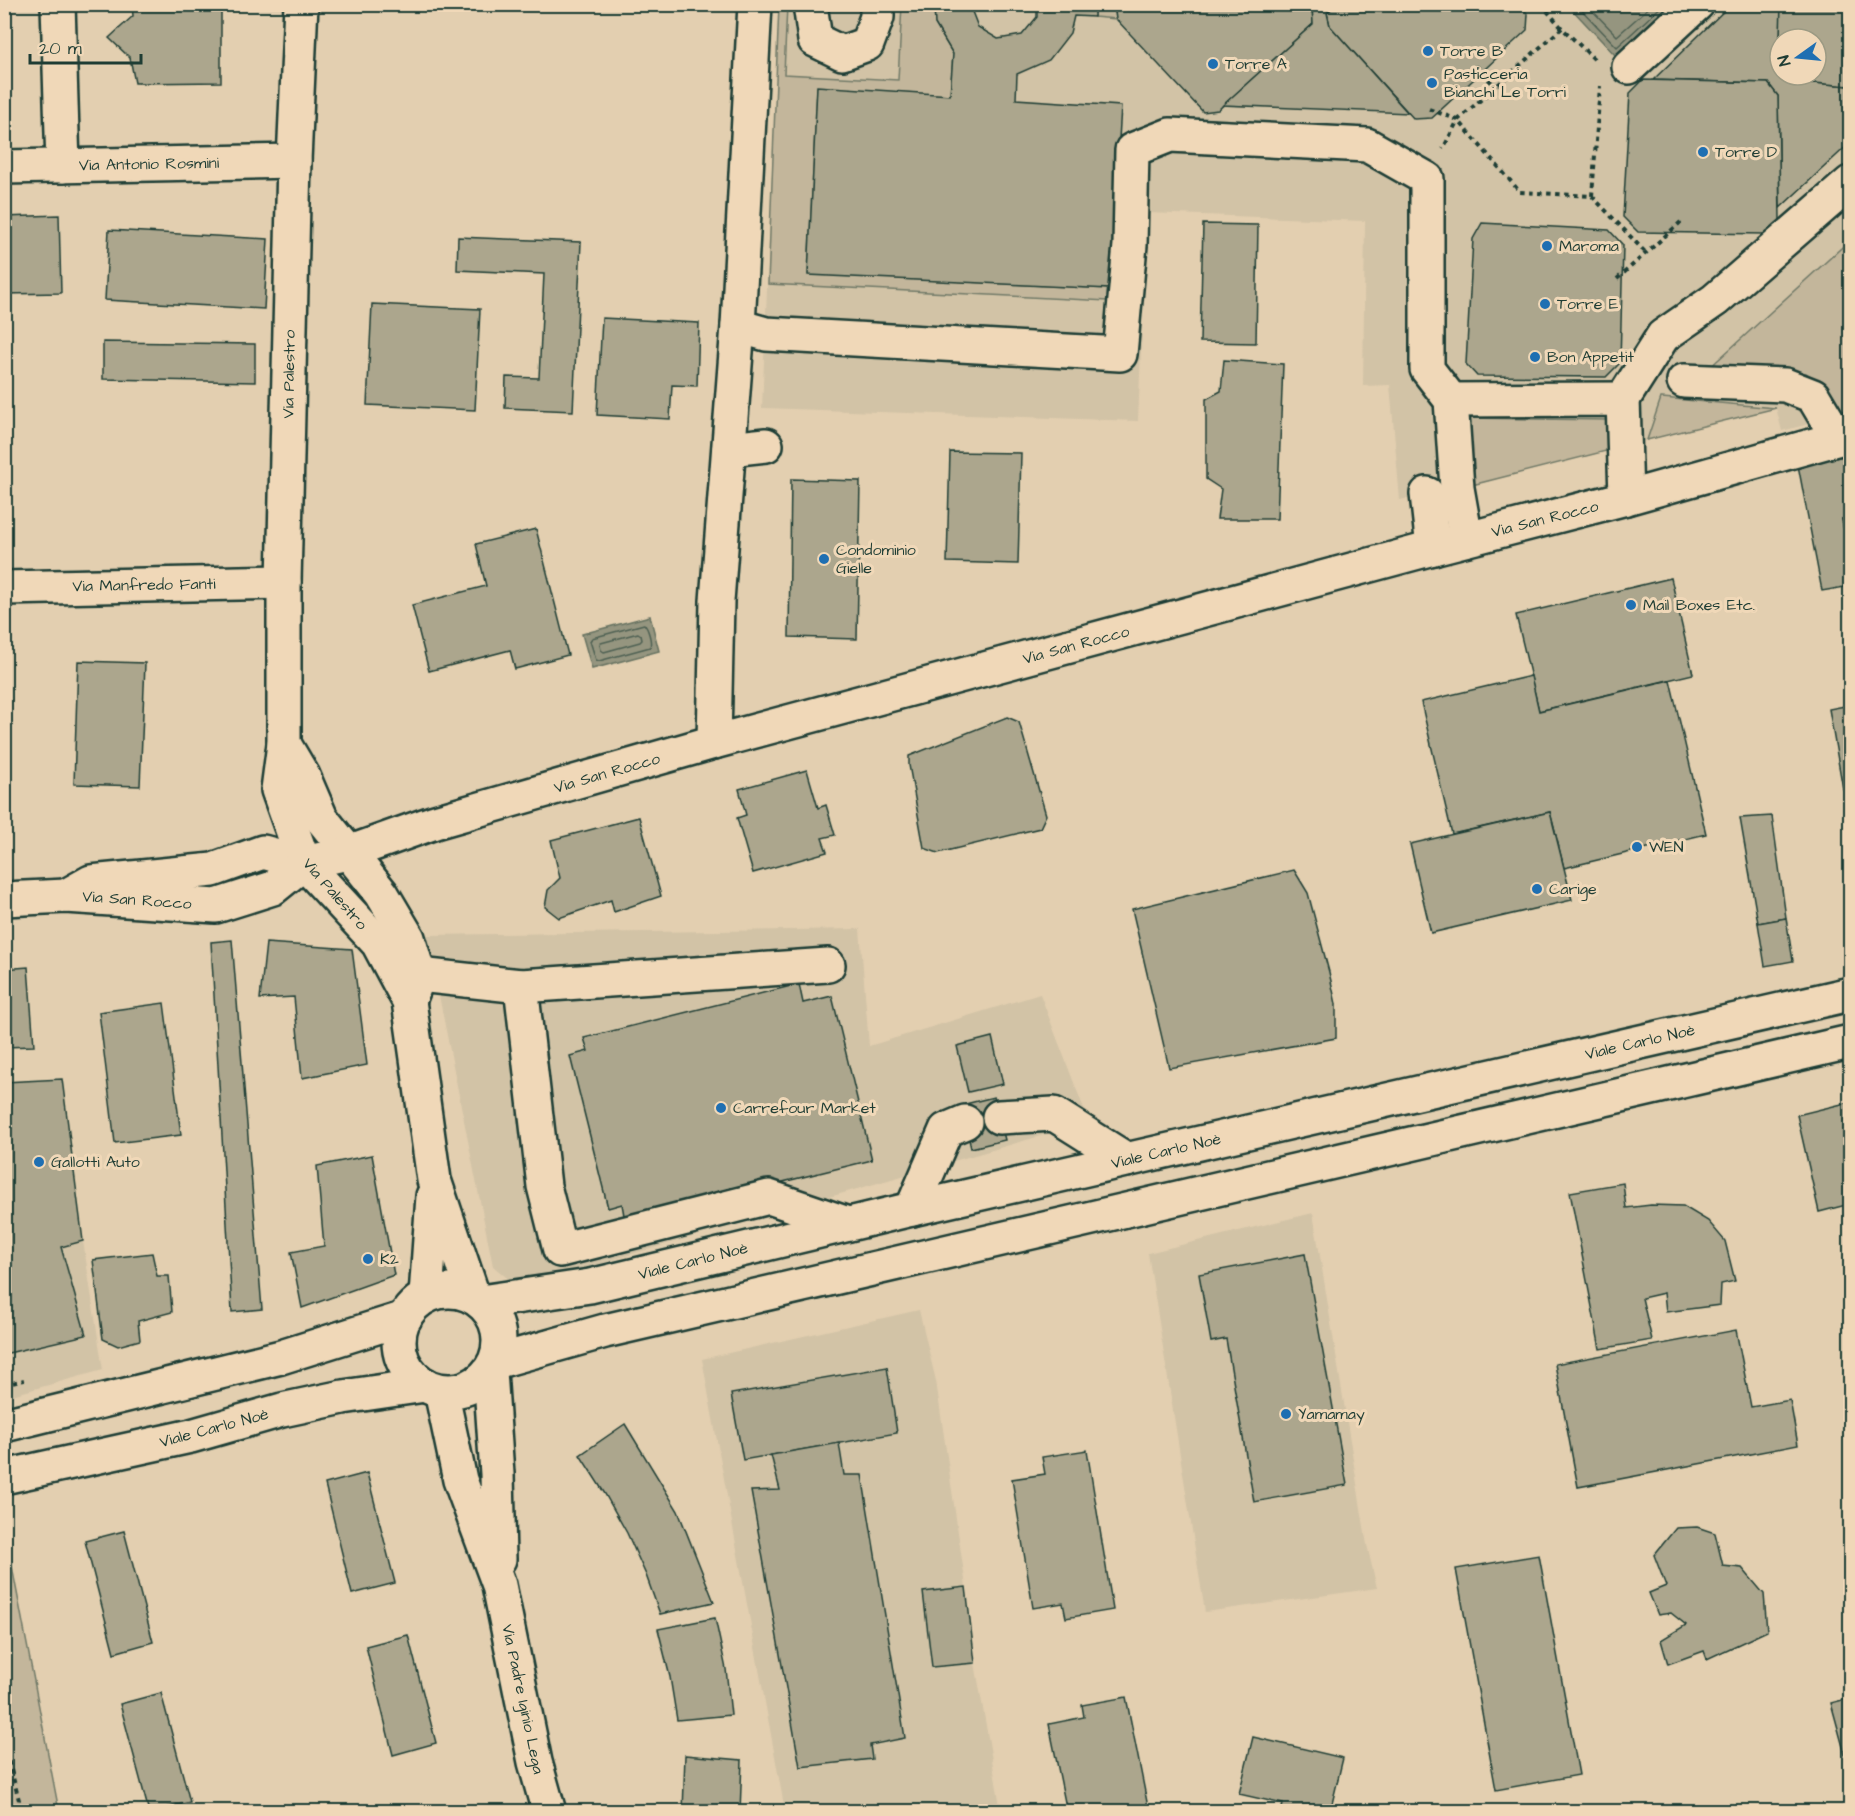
<svg xmlns="http://www.w3.org/2000/svg" width="1855" height="1816" viewBox="0 0 1855 1816" font-family="'Architects Daughter',sans-serif">
  <style>
    .built { fill: #d2c3a6; fill-rule: evenodd }
    .green { fill: #c3b69b; stroke: #717a68; stroke-width: 1.5 }
    .water { fill: #95957f; stroke: #667261; stroke-width: 1.5 }
    .lines { fill: none; stroke-linecap: round; stroke-linejoin: round }
    .shore { stroke: #4e6052; stroke-width: 1.5 }
    .building { fill: #aca68d; stroke: #1f3d34; stroke-width: 1.5 }
    .minor-casing { stroke: #1f3d34; stroke-width: 38 }
    .major-casing { stroke: #1f3d34; stroke-width: 38 }
    .path { stroke: #1f3d34; stroke-width: 4; stroke-dasharray: 4.5 4.5; stroke-linecap: butt }
    .minor { stroke: #f0d8b8; stroke-width: 33 }
    .major { stroke: #f0d8b8; stroke-width: 33 }
    .poi-dot { fill: #1f6fb2; stroke: #f0d8b8; stroke-width: 2 }
    .labels { text-anchor: middle; dominant-baseline: central; stroke-width: 6; stroke-linejoin: round; paint-order: stroke }
    .poi-label { font-size: 16px; fill: #1f3d34; stroke: #f0d8b8; text-anchor: start }
    .street-label { font-size: 16px; fill: #1f3d34; stroke: #f0d8b8 }
  </style>
  <rect width="100%" height="100%" fill="#e3cfb0"/>
  <filter id="ink" filterUnits="userSpaceOnUse"><feTurbulence type="fractalNoise" baseFrequency=".0167" numOctaves="2"/><feDisplacementMap in="SourceGraphic" scale="12" xChannelSelector="R" yChannelSelector="G"/><feConvolveMatrix kernelMatrix="1 2 1 2 8 2 1 2 1" color-interpolation-filters="sRGB"/></filter>
  <g filter="url(#ink)">
    <g class="built">
      <path d="M 779,5 L 1850,5 L 1850,413 L 1782,431 L 1776,408 L 1472,485 L 1400,500 L 1390,385 L 1363,386 L 1365,221 L 1147,213 L 1138,421 L 762,408 ZM 1780,39 L 1816,39 L 1816,75 L 1780,75 Z"/>
      <polygon points="860,929 869,1046 1040,994 1089,1122 518,1287 493,1266 427,935"/>
      <polygon points="62,1079 83,1241 103,1370 5,1397 4,1082"/>
      <polygon points="1313,1213 1367,1545 1377,1588 1205,1612 1148,1253"/>
      <polygon points="919,1310 936,1381 966,1587 975,1663 1001,1811 785,1811 702,1359"/>
    </g>
    <g class="green">
      <polygon points="916,4 934,6 935,24 953,54 950,95 817,87 808,274 1110,289 1108,301 768,284 779,5 787,5 784,74 898,80 902,5"/>
      <polygon points="1094,5 1114,5 1116,19 1094,17"/>
      <polygon points="1850,240 1850,413 1844,415 1829,389 1806,373 1708,369"/>
      <polygon points="1661,398 1662,398 1776,408 1647,440"/>
      <polygon points="1466,418 1611,420 1610,450 1472,485"/>
      <polygon points="4,1530 5,1530 59,1811 5,1811"/>
    </g>
    <g class="water">
      <polygon points="1568,5 1673,5 1616,56"/>
      <polygon points="650,616 659,651 592,669 582,634"/>
    </g>
    <g class="lines">
      <g class="shore">
        <polyline points="1576,4 1617,47 1664,4"/>
        <polyline points="1586,4 1617,36 1653,4"/>
        <path d="M 644,624 C 648,628 652,641 650,647 L 599,661 L 596,660 L 590,641 L 592,638 Z"/>
        <polygon points="638,633 641,635 642,640 640,642 604,652 601,650 600,645 601,643"/>
      </g>
    </g>
    <g class="building">
      <polygon points="132,4 221,4 221,82 135,83 130,58 109,38 133,16"/>
      <polygon points="969,4 978,27 998,39 1022,35 1037,17 1037,4 1094,4 1094,17 1074,16 1070,33 1049,60 1017,74 1016,99 1121,106 1110,289 808,275 817,86 950,95 953,54 935,24 934,6 916,4"/>
      <polygon points="1114,4 1312,4 1313,24 1218,110 1203,112 1116,19"/>
      <polygon points="1336,4 1518,4 1528,14 1527,30 1432,118 1414,119 1330,26 1327,13"/>
      <polygon points="1336,4 1327,13 1330,26 1408,113 1223,105 1313,24 1312,4"/>
      <polygon points="1731,4 1781,4 1780,75 1783,75 1790,81 1850,86 1850,143 1780,208 1778,96 1768,83 1653,80"/>
      <polygon points="1781,4 1850,4 1850,86 1790,81 1783,75 1816,75 1816,39 1780,39 1780,72 1779,71"/>
      <polygon points="1643,80 1768,83 1778,96 1780,220 1765,234 1638,232 1623,217 1630,93"/>
      <polygon points="59,215 61,293 4,294 4,217"/>
      <polygon points="1482,223 1609,230 1623,245 1620,363 1606,377 1477,376 1466,364 1473,239"/>
      <polygon points="1203,224 1258,225 1256,343 1200,342"/>
      <polygon points="109,230 268,239 264,309 105,300"/>
      <polygon points="458,237 581,242 573,411 505,408 506,377 539,378 544,274 457,270"/>
      <polygon points="372,304 480,309 475,410 367,405"/>
      <polygon points="602,318 699,323 697,386 672,385 670,419 597,415"/>
      <polygon points="103,342 255,344 255,382 103,379"/>
      <polygon points="1224,360 1283,364 1277,519 1217,519 1221,489 1206,479 1206,399 1221,391"/>
      <polygon points="950,452 1021,453 1018,564 947,562"/>
      <polygon points="1850,455 1850,518 1842,519 1850,564 1850,586 1822,591 1798,465"/>
      <polygon points="791,479 860,481 857,639 789,637"/>
      <polygon points="1850,518 1850,564 1842,519"/>
      <polygon points="536,529 568,655 515,669 510,650 429,671 412,605 486,586 476,544"/>
      <polygon points="1671,578 1693,674 1539,711 1516,615"/>
      <polygon points="78,661 145,663 140,786 74,784"/>
      <polygon points="1531,676 1539,711 1670,680 1706,834 1564,868 1550,812 1452,834 1421,702"/>
      <polygon points="1850,705 1850,788 1843,789 1829,709"/>
      <polygon points="1007,717 1019,722 1046,815 1040,828 938,853 924,848 909,765 909,756"/>
      <polygon points="807,770 818,808 826,805 835,835 822,838 827,852 753,873 737,818 746,815 739,789"/>
      <polygon points="1550,812 1572,900 1431,933 1410,844"/>
      <polygon points="1772,816 1786,918 1758,923 1740,818"/>
      <polygon points="639,817 661,896 614,912 611,900 559,918 545,907 548,890 560,878 551,840"/>
      <polygon points="1294,870 1308,893 1329,972 1336,1004 1336,1038 1169,1068 1132,909"/>
      <polygon points="1786,918 1793,961 1765,966 1758,923"/>
      <polygon points="232,940 262,1309 232,1312 211,942"/>
      <polygon points="266,943 352,949 367,1065 302,1078 294,997 260,999"/>
      <polygon points="28,967 34,1046 4,1047 4,969"/>
      <polygon points="799,984 803,1003 832,996 872,1160 625,1221 622,1204 608,1208 570,1056 588,1051 584,1038"/>
      <polygon points="164,1003 181,1135 115,1143 99,1012"/>
      <polygon points="992,1037 1003,1084 968,1092 957,1046"/>
      <polygon points="62,1079 83,1241 61,1247 86,1335 4,1354 4,1082"/>
      <polygon points="994,1097 1005,1140 971,1148 961,1105"/>
      <polygon points="1850,1102 1850,1204 1819,1212 1797,1115"/>
      <polygon points="372,1155 394,1275 302,1308 291,1252 324,1246 317,1166"/>
      <polygon points="1623,1183 1626,1208 1651,1205 1683,1206 1708,1221 1725,1241 1735,1281 1721,1284 1720,1305 1666,1312 1664,1293 1642,1298 1652,1340 1600,1349 1570,1192"/>
      <polygon points="152,1253 157,1276 169,1276 172,1312 138,1321 140,1340 118,1346 103,1339 93,1260"/>
      <polygon points="1305,1254 1347,1485 1254,1502 1226,1339 1211,1342 1199,1274"/>
      <polygon points="1736,1330 1751,1407 1790,1400 1798,1445 1578,1487 1555,1364"/>
      <polygon points="887,1367 897,1433 743,1460 731,1394"/>
      <polygon points="625,1424 678,1511 714,1602 660,1614 646,1575 627,1533 605,1494 580,1455"/>
      <polygon points="839,1443 844,1475 862,1475 905,1738 870,1745 872,1759 800,1767 751,1491 780,1490 771,1455"/>
      <polygon points="1087,1450 1113,1610 1066,1618 1063,1603 1033,1608 1012,1479 1045,1474 1042,1457"/>
      <polygon points="367,1473 395,1583 352,1594 325,1484"/>
      <polygon points="1697,1527 1715,1533 1723,1566 1742,1568 1764,1594 1767,1631 1707,1659 1704,1651 1668,1664 1661,1640 1686,1625 1671,1613 1658,1615 1649,1593 1666,1586 1654,1555 1676,1528"/>
      <polygon points="124,1531 153,1642 114,1653 85,1541"/>
      <polygon points="1539,1555 1579,1775 1496,1790 1456,1569"/>
      <polygon points="966,1587 975,1663 932,1667 923,1592"/>
      <polygon points="715,1618 726,1669 731,1715 677,1720 670,1677 658,1629"/>
      <polygon points="408,1635 436,1743 393,1755 366,1646"/>
      <polygon points="161,1693 190,1802 149,1812 120,1704"/>
      <polygon points="1126,1697 1149,1812 1067,1812 1049,1724 1084,1717 1082,1705"/>
      <polygon points="1850,1698 1850,1769 1849,1769 1831,1703"/>
      <polygon points="1253,1737 1343,1758 1330,1812 1281,1812 1283,1804 1239,1794"/>
      <polygon points="685,1755 742,1760 740,1812 683,1812"/>
    </g>
    <g class="lines">
      <g class="minor-casing">
        <g id="minor">
          <polyline points="58,4 63,166"/>
          <polyline points="301,4 294,161 284,582 284,744 278,790 304,863 378,943 409,1001 434,1180 473,1296"/>
          <polyline points="810,4 815,40 842,53 867,44 877,17 877,4"/>
          <polyline points="1629,67 1697,4"/>
          <polyline points="4,167 294,161"/>
          <polyline points="738,326 766,334 1120,354 1130,245 1132,150 1170,135 1367,145 1427,179 1427,369 1451,400 1457,488 1466,539"/>
          <polyline points="1684,381 1785,385 1813,396 1838,438"/>
          <polyline points="1623,399 1663,336 1715,300 1850,183"/>
          <polyline points="1451,400 1623,399 1626,498"/>
          <polyline points="729,449 766,445"/>
          <polyline points="1427,494 1433,548"/>
          <polyline points="4,588 284,582"/>
          <polyline points="714,742 717,601 738,326 755,4"/>
          <polyline points="284,744 303,776 321,818 382,894 408,938 419,975 411,996"/>
          <polyline points="66,896 91,882 213,870 263,852 304,863 348,853 435,822 714,742 1433,548 1626,498 1850,435"/>
          <polyline points="4,899 66,896 216,906 273,888 304,863"/>
          <polyline points="419,975 521,986 828,965"/>
          <polyline points="521,986 544,1186 560,1250 769,1197 848,1224"/>
          <polyline points="999,1117 1054,1114 1127,1160"/>
          <polyline points="912,1209 946,1130 965,1122"/>
          <polyline points="426,1296 433,1196"/>
          <polyline points="490,1371 497,1474 499,1559"/>
          <polyline points="441,1391 460,1480 499,1585 535,1762 549,1812"/>
        </g>
      </g>
      <g class="major-casing">
        <g id="major">
          <circle cx="449" cy="1341" r="50"/>
          <polyline points="481,1302 590,1286 912,1209 1850,994"/>
          <polyline points="495,1362 605,1331 1850,1042"/>
          <polyline points="4,1425 281,1357 405,1318"/>
          <polyline points="4,1477 191,1436 282,1410 343,1397 425,1385"/>
        </g>
      </g>
      <g class="path">
        <polyline points="1541,4 1562,28 1595,60"/>
        <polyline points="1562,28 1458,120 1520,192 1592,196 1646,253"/>
        <polyline points="1476,66 1496,87"/>
        <polyline points="1429,109 1458,120 1443,149"/>
        <polyline points="1592,196 1600,86"/>
        <polyline points="1617,279 1682,221"/>
        <polyline points="4,1385 24,1380"/>
        <polyline points="4,1744 19,1800 18,1812"/>
      </g>
      <use href="#minor" class="minor"/>
      <use href="#major" class="major"/>
    </g>
  </g>
  <g class="poi-dot">
    <circle cx="1428" cy="51" r="6"/>
    <circle cx="1213" cy="64" r="6"/>
    <circle cx="1432" cy="83" r="6"/>
    <circle cx="1703" cy="152" r="6"/>
    <circle cx="1547" cy="246" r="6"/>
    <circle cx="1545" cy="304" r="6"/>
    <circle cx="1535" cy="357" r="6"/>
    <circle cx="824" cy="559" r="6"/>
    <circle cx="1631" cy="605" r="6"/>
    <circle cx="1637" cy="847" r="6"/>
    <circle cx="1537" cy="889" r="6"/>
    <circle cx="721" cy="1108" r="6"/>
    <circle cx="39" cy="1162" r="6"/>
    <circle cx="368" cy="1259" r="6"/>
    <circle cx="1286" cy="1414" r="6"/>
  </g>
  <g class="labels">
    <g class="poi-label">
      <text x="1440" y="51">Torre B</text>
      <text x="1225" y="64">Torre A</text>
      <text x="1444" y="74">Pasticceria<tspan x="1444" dy="18">Bianchi Le Torri</tspan></text>
      <text x="1715" y="152">Torre D</text>
      <text x="1559" y="246">Maroma</text>
      <text x="1557" y="304">Torre E</text>
      <text x="1547" y="357">Bon Appetit</text>
      <text x="836" y="550">Condominio<tspan x="836" dy="18">Gielle</tspan></text>
      <text x="1643" y="605">Mail Boxes Etc.</text>
      <text x="1649" y="847">WEN</text>
      <text x="1549" y="889">Carige</text>
      <text x="733" y="1108">Carrefour Market</text>
      <text x="51" y="1162">Gallotti Auto</text>
      <text x="380" y="1259">K2</text>
      <text x="1298" y="1414">Yamamay</text>
    </g>
    <g class="street-label">
      <text transform="translate(149 164) rotate(-1)">Via Antonio Rosmini</text>
      <text transform="translate(289 374) rotate(-89)">Via Palestro</text>
      <text transform="translate(1545 519) rotate(-14)">Via San Rocco</text>
      <text transform="translate(144 585) rotate(-1)">Via Manfredo Fanti</text>
      <text transform="translate(1076 645) rotate(-15)">Via San Rocco</text>
      <text transform="translate(607 773) rotate(-16)">Via San Rocco</text>
      <text transform="translate(335 894) rotate(49)">Via Palestro</text>
      <text transform="translate(137 900) rotate(4)">Via San Rocco</text>
      <text transform="translate(1640 1042) rotate(-13)">Viale Carlo Noè</text>
      <text transform="translate(1166 1151) rotate(-13)">Viale Carlo Noè</text>
      <text transform="translate(693 1261) rotate(-14)">Viale Carlo Noè</text>
      <text transform="translate(214 1428) rotate(-15)">Viale Carlo Noè</text>
      <text transform="translate(523 1699) rotate(78)">Via Padre Iginio Lega</text>
    </g>
  </g>
  <rect width="1855" height="1816" fill="none" stroke="#f0d8b8" stroke-width="24"/>
  <rect x="12" y="12" width="1831" height="1792" fill="none" stroke="#1f3d34" stroke-width="2" filter="url(#ink)"/>
  <g transform="translate(1798 57) rotate(255)"><circle r="28" fill="#f0d8b8" stroke="#9c9a83" stroke-width="1.5"/>
  <path d="M0-4.5L10 22L0 15L-10 22Z" fill="#1f6fb2"/>
  <text y="-9" font-size="16" font-weight="bold" text-anchor="middle" fill="#1f3d34">N</text>
  </g>
  <path d="M30 54v9h111v-9" fill="none" stroke="#1f3d34" stroke-width="3"/>
  <text x="39" y="54" font-size="18" fill="#1f3d34" stroke="#f0d8b8" stroke-width="4.5" paint-order="stroke">20 m</text>
</svg>
